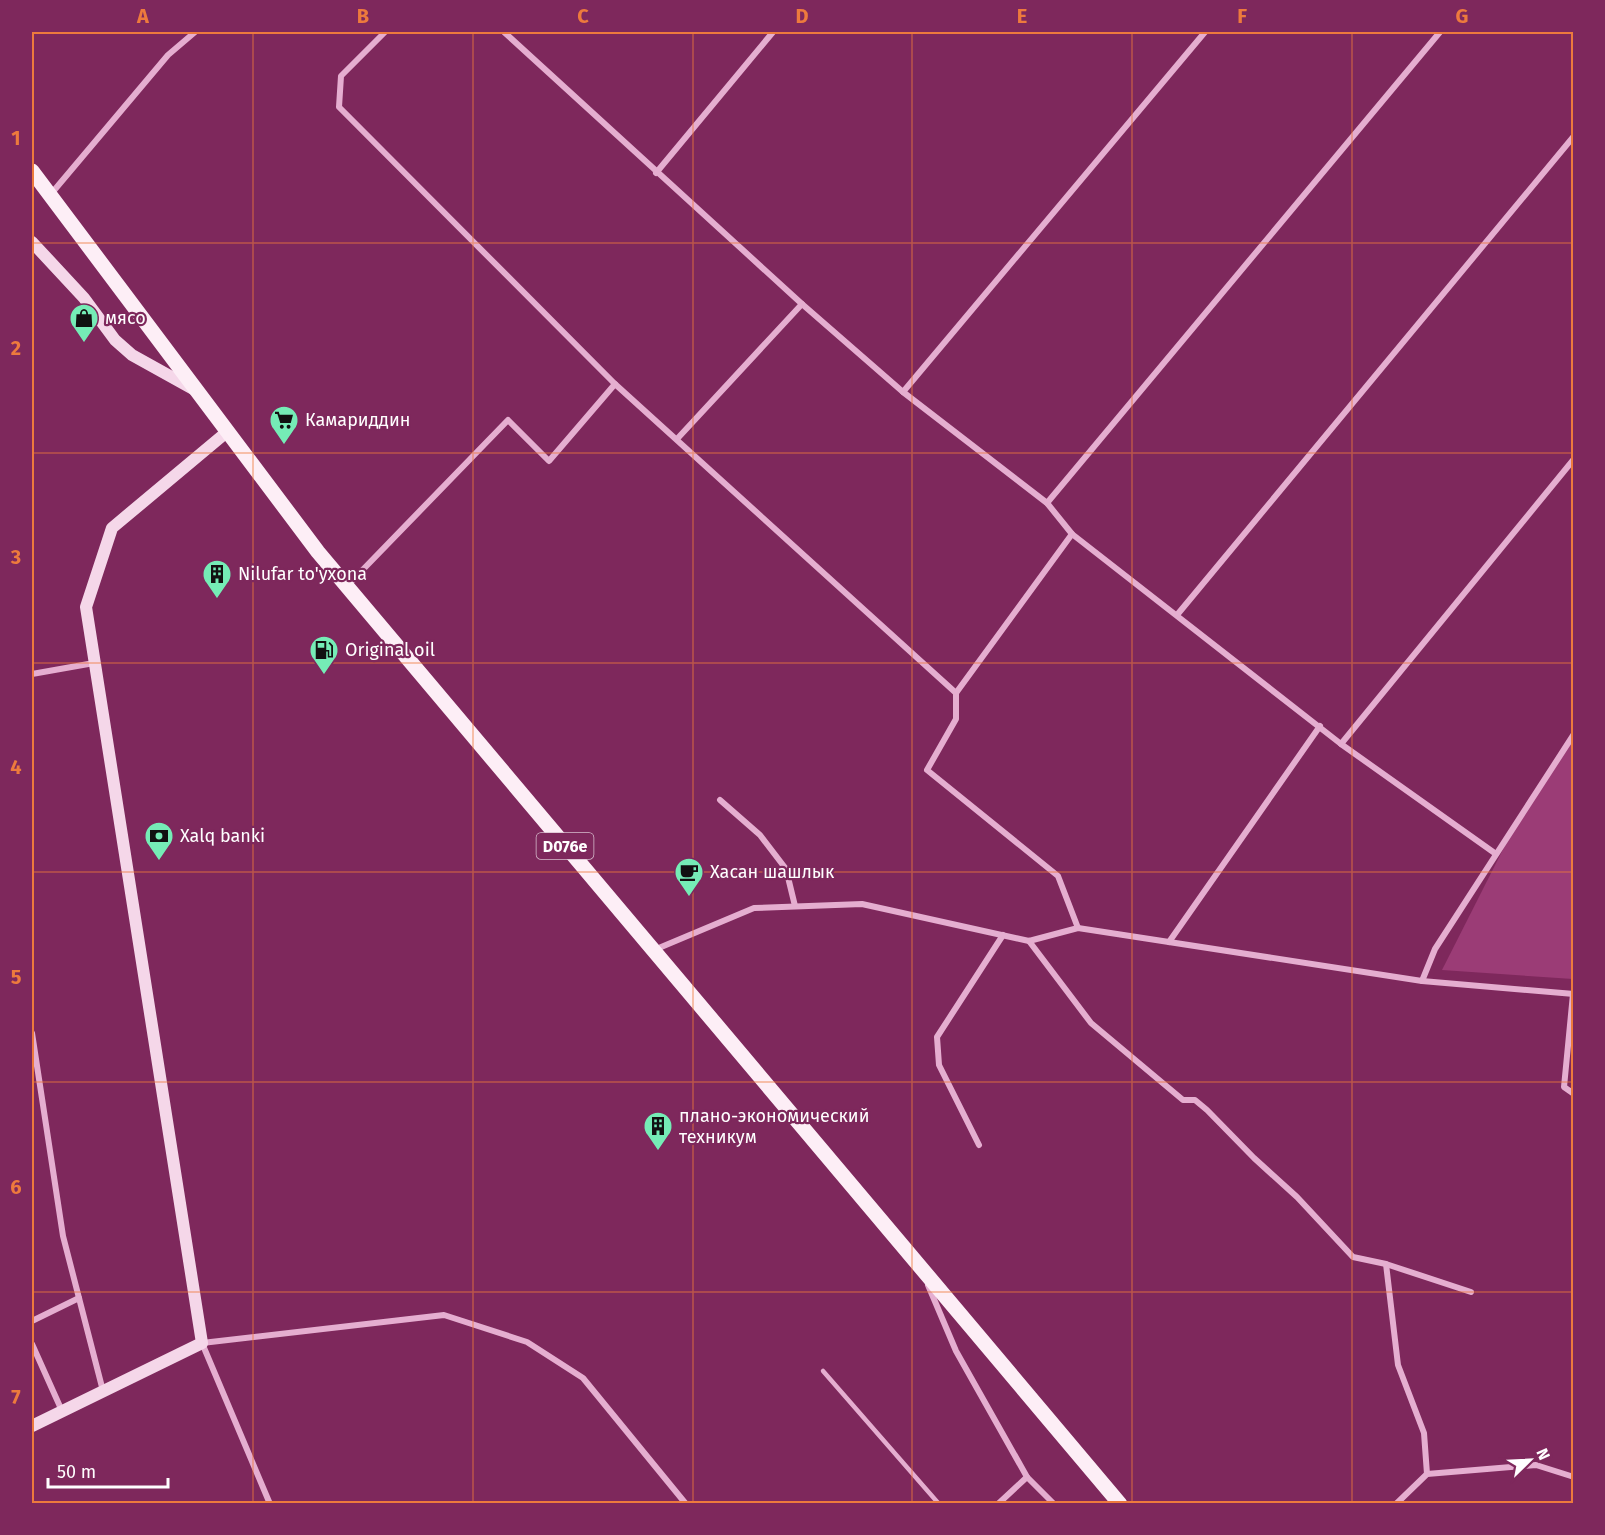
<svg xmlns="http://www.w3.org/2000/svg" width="1605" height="1535" viewBox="0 0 1605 1535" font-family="'Fira Sans',sans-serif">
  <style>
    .green { fill: #9b3c76 }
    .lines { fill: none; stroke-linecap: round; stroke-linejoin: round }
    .lane { stroke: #e5aed0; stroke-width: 4.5 }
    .street { stroke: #e5aed0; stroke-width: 6 }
    .secondary { stroke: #f5d7e9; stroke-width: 12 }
    .primary { stroke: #fdeef6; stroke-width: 15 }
    .grid { fill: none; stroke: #ed7a3d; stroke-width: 1.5; stroke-opacity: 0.55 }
    .labels { text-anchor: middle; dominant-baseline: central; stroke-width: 4.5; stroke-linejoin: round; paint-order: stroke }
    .shield { fill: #7e285c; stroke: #d8bece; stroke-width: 1.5 }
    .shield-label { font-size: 16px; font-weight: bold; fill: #fff }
    .poi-label { font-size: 18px; fill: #fff; stroke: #7e285c; text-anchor: start }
    .neatline { fill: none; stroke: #ed7a3d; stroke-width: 2 }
    .grid-label { font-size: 20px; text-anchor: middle; font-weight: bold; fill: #ed7a3d }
  </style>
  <rect width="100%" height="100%" fill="#7e285c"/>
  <polygon class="green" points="1573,740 1573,979 1442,970 1529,798"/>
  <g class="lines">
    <polyline class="lane" points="823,1371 939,1504"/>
    <g class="street">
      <polyline points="385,32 341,76 339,107 615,384 956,693"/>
      <polyline points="504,32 802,304 903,392 1047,503 1072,534 1341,744 1496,854"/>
      <polyline points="656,173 773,32"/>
      <polyline points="51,194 168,55 195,32"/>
      <polyline points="903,392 1205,32"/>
      <polyline points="677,439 802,304"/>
      <polyline points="1047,503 1440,32"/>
      <polyline points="1072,534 956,693 956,719 927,770 1058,876 1078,928"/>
      <polyline points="348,585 508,420 549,461 615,384"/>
      <polyline points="1177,615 1574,136"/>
      <polyline points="32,674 94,663"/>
      <polyline points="1341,744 1574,459"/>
      <polyline points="720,800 760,835 786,869 795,906"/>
      <polyline points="1029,941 1091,1023 1183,1100 1195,1100 1207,1110 1254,1158 1297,1197 1353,1257 1386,1264 1471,1292"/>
      <polyline points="1169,942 1320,726"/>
      <polyline points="654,950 754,908 862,904 1029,941 1078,928 1422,981 1574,994"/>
      <polyline points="1422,981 1435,949 1574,734"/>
      <polyline points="1573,994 1564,1087 1574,1094"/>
      <polyline points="32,1033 63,1236 103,1391"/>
      <polyline points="979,1145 939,1065 937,1037 1003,935"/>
      <polyline points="1386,1264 1398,1365 1424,1433 1427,1474"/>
      <polyline points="928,1285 956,1351 1027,1477 1054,1504"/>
      <polyline points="32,1321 79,1298"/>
      <polyline points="32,1344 62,1411"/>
      <polyline points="270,1504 202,1343 444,1315 527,1342 583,1378 686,1504"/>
      <polyline points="998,1504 1027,1477"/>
      <polyline points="1396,1504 1427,1474 1536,1465 1574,1477"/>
    </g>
    <g class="secondary">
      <polyline points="32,242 84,298 115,340 132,355 195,390"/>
      <polyline points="32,1426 202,1343 86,607 112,528 228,431"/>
    </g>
    <polyline class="primary" points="32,171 318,552 1120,1504"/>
  </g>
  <path class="grid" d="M 253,32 L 253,1504M 473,32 L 473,1504M 693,32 L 693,1504M 912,32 L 912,1504M 1132,32 L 1132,1504M 1352,32 L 1352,1504M 32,243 L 1574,243M 32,453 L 1574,453M 32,663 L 1574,663M 32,872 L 1574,872M 32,1082 L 1574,1082M 32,1292 L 1574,1292"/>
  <defs>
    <g id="shop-pin" transform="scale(1.5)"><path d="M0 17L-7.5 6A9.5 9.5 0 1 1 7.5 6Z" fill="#75ecb6" stroke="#7e285c"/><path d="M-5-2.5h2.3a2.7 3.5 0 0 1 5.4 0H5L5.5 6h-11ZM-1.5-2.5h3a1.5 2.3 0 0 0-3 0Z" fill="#111"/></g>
    <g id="supermarket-pin" transform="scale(1.5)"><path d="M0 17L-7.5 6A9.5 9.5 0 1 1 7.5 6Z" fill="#75ecb6" stroke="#7e285c"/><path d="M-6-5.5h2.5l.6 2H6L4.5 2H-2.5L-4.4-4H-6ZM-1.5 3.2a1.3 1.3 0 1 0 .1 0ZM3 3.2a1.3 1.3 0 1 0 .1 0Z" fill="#111"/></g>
    <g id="building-pin" transform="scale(1.5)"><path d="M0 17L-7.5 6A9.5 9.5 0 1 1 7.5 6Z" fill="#75ecb6" stroke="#7e285c"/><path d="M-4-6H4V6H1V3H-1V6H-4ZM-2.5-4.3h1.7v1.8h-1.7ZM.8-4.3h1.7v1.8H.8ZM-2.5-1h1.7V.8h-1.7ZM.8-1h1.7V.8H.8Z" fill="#111"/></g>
    <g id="fuel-pin" transform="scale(1.5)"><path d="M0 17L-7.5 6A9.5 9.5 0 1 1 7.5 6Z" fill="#75ecb6" stroke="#7e285c"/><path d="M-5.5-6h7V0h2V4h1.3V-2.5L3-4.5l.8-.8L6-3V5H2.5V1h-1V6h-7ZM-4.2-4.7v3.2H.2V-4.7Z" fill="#111"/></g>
    <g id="bank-pin" transform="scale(1.5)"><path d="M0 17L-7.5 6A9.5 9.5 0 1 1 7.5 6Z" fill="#75ecb6" stroke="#7e285c"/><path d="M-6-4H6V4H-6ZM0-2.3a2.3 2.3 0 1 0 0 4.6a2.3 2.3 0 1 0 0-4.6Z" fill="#111"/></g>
    <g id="cafe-pin" transform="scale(1.5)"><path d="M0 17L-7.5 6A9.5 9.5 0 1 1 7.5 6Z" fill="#75ecb6" stroke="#7e285c"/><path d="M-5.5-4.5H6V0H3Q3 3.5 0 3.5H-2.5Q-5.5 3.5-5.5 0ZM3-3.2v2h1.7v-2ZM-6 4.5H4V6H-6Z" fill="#111"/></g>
  </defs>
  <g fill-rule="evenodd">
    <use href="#shop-pin" x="84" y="318"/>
    <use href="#supermarket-pin" x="284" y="420"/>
    <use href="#building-pin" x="217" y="574"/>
    <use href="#fuel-pin" x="324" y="650"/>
    <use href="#bank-pin" x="159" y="836"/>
    <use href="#cafe-pin" x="689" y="872"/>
    <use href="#building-pin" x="658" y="1126"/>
  </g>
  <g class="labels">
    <rect class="shield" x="536.5" y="833" width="57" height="26" rx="4.5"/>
    <g class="shield-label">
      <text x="565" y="846">D076e</text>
    </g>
    <g class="poi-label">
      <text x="105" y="318">мясо</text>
      <text x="305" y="420">Камариддин</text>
      <text x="238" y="574">Nilufar to'yxona</text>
      <text x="345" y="650">Original oil</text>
      <text x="180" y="836">Xalq banki</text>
      <text x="710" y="872">Хасан шашлык</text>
      <text x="679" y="1116">плано-экономический<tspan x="679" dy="21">техникум</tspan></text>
    </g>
  </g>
  <rect width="1605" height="1535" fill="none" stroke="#7e285c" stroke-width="66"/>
  <g transform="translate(1530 1460) rotate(66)" stroke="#7e285c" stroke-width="4.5" paint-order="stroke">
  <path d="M0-4.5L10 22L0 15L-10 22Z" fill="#ffffff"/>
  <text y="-9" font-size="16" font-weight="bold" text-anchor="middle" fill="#ffffff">N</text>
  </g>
  <path d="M48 1478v9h120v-9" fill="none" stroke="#ffffff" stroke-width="3"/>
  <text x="57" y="1478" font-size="18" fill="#ffffff" stroke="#7e285c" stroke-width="4.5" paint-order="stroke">50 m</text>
  <rect x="33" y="33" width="1539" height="1469" class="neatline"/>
  <g class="grid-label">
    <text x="143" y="23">A</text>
    <text x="363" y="23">B</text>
    <text x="583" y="23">C</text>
    <text x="802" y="23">D</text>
    <text x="1022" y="23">E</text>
    <text x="1242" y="23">F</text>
    <text x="1462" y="23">G</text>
    <text x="16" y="145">1</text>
    <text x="16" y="355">2</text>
    <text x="16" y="564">3</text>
    <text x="16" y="774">4</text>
    <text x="16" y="984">5</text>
    <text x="16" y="1194">6</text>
    <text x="16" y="1404">7</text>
  </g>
</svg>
